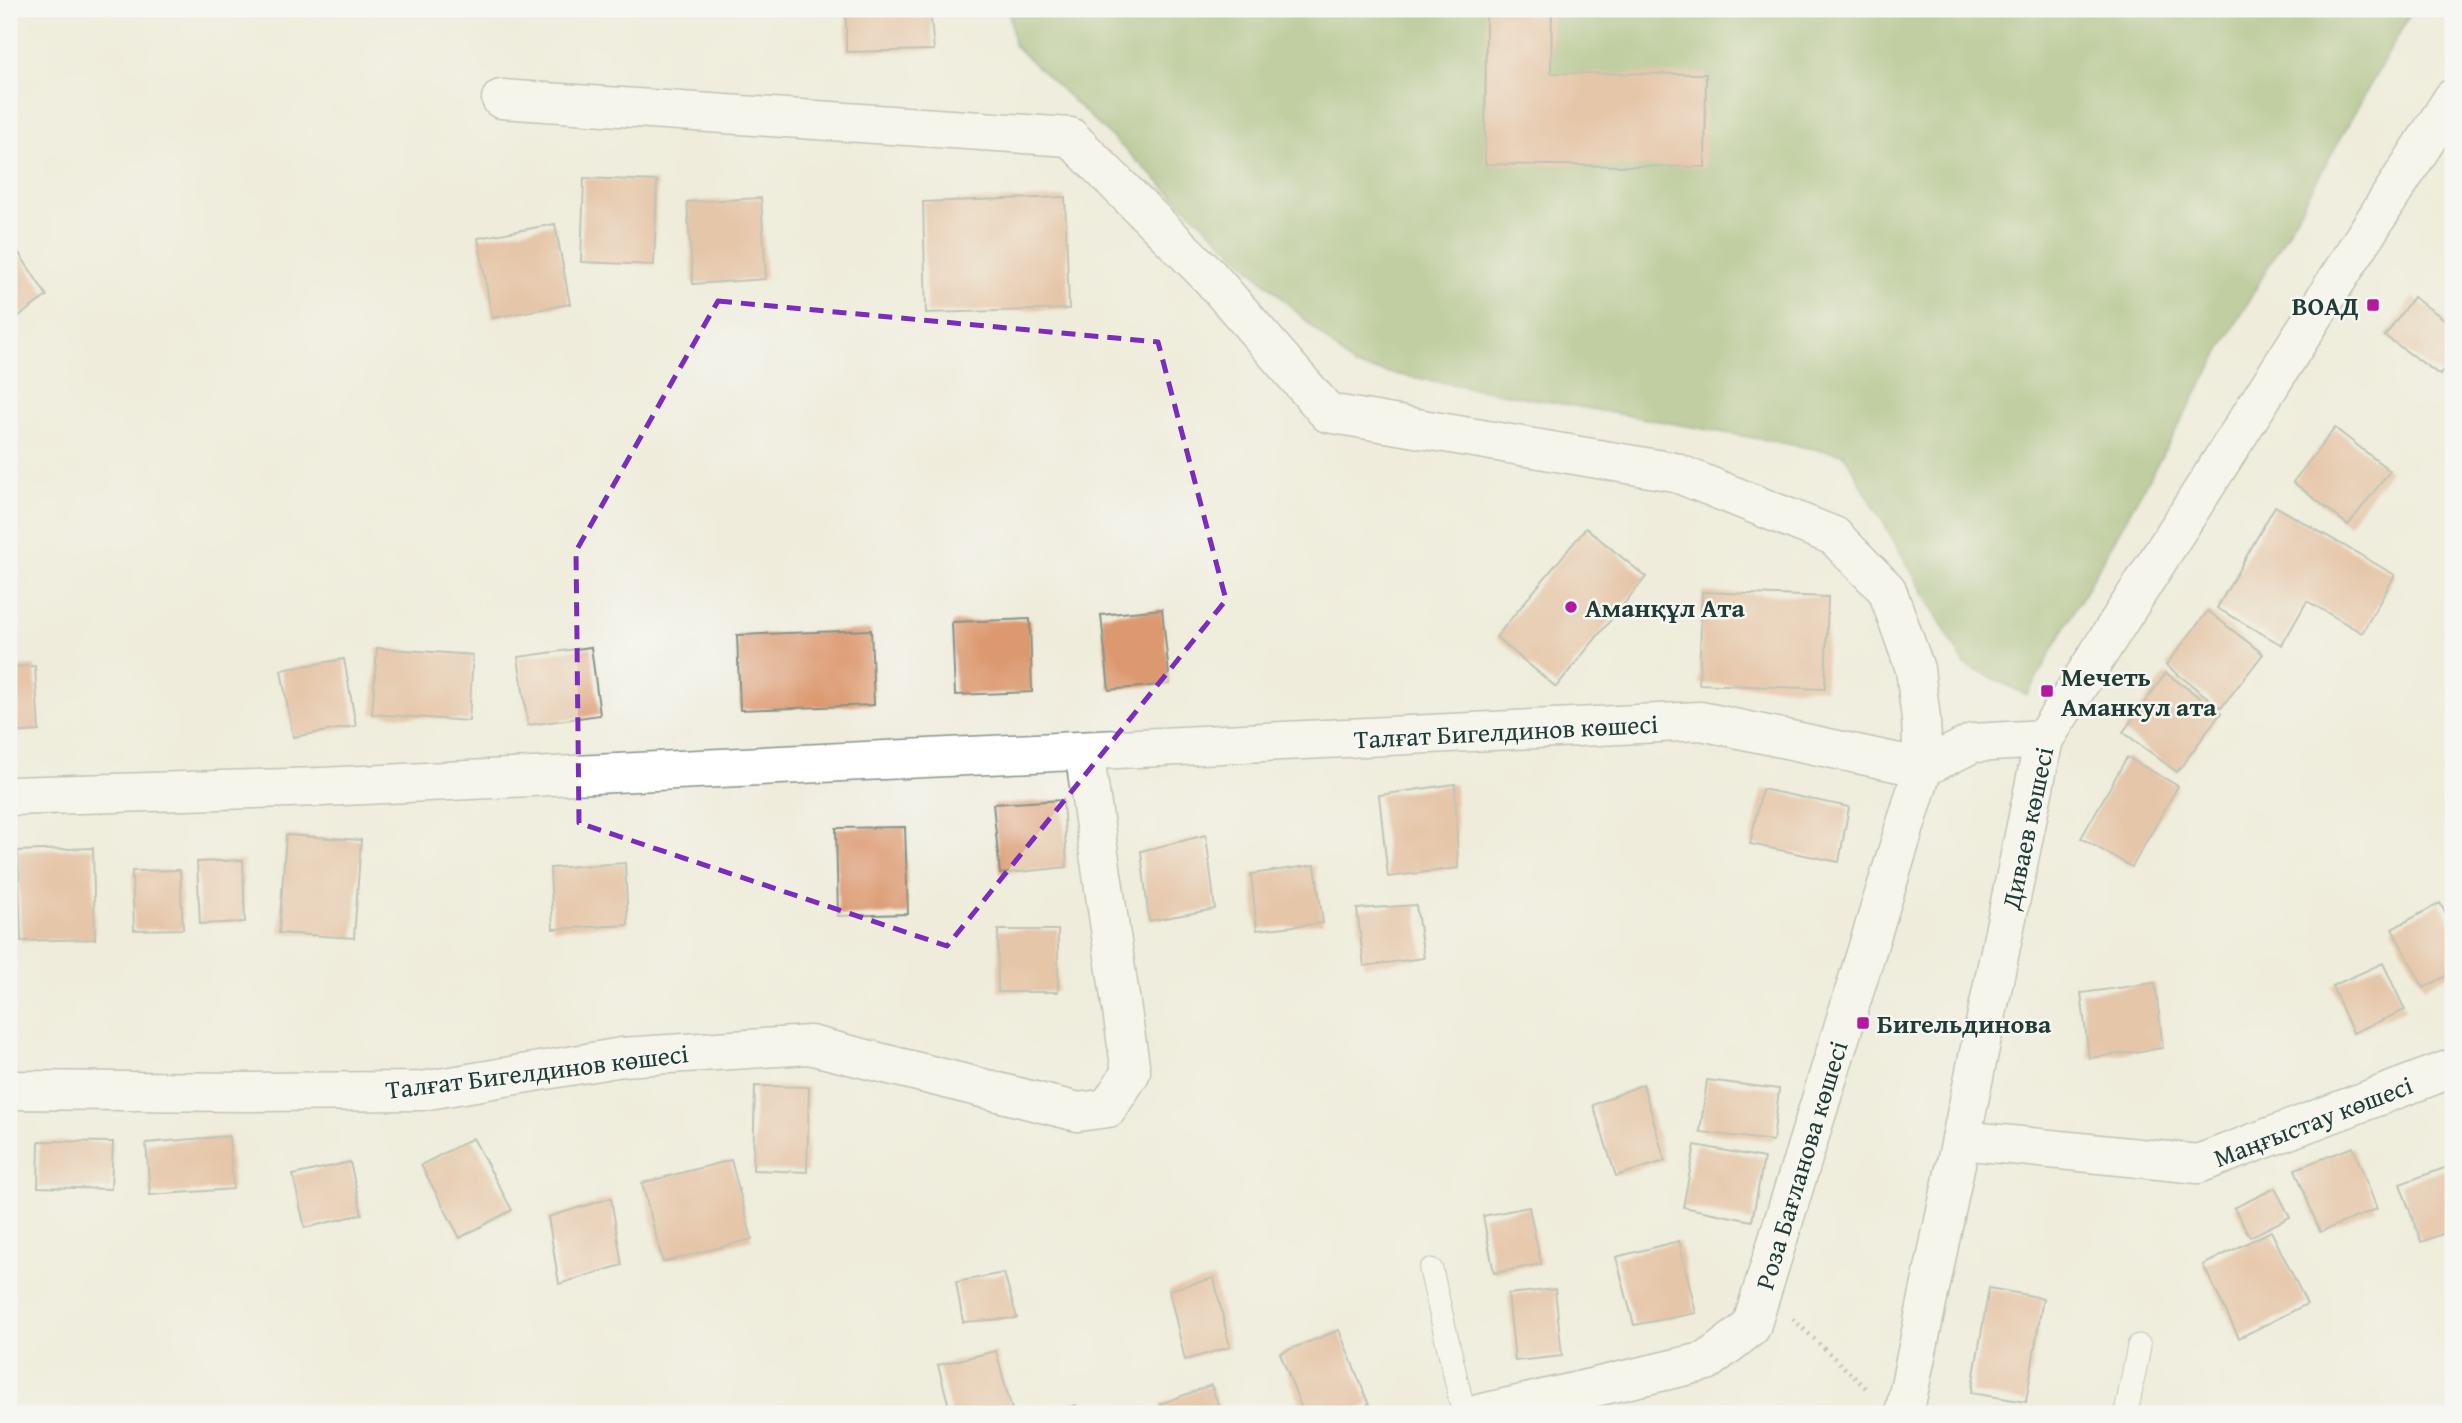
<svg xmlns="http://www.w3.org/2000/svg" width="2462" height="1423" viewBox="0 0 2462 1423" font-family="'Gentium Book Plus',serif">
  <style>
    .forest { fill: #89a85c; stroke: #547248; stroke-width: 2 }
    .building { fill: #dc986e }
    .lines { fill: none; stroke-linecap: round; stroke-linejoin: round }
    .lane-casing { stroke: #879488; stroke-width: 25 }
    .street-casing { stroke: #879488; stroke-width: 41 }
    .secondary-casing { stroke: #879488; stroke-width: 41 }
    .path { stroke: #879488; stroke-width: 4.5; stroke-dasharray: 2 5; stroke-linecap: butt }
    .lane { stroke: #fff; stroke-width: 23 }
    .street { stroke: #fff; stroke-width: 38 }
    .secondary { stroke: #fff; stroke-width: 38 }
    .marked { fill: none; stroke: #7b2cbf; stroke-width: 5; stroke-dasharray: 14 9; stroke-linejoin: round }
    .poi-dot { fill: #b5179e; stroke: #f6f6f2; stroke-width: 2.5 }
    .labels { text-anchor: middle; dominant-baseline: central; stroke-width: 5; stroke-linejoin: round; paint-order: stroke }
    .poi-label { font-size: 26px; font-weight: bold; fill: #1f3d34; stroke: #f6f6f2; text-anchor: start }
    .street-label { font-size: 26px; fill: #1f3d34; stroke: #f6f6f2 }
  </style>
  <rect width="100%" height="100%" fill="#f6f6f2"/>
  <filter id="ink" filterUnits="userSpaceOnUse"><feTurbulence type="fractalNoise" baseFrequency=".0143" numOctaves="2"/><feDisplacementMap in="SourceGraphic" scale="14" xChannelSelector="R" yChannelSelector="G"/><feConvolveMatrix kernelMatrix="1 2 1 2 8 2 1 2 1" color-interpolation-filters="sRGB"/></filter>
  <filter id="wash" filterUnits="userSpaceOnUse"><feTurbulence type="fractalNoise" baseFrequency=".00686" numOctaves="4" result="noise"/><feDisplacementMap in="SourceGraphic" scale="28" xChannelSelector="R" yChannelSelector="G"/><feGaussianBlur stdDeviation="1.57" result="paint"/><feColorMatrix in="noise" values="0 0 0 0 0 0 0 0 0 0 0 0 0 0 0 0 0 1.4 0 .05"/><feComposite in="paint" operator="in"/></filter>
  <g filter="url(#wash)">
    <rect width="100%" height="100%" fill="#efecdb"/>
    <polygon class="forest" points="1009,9 2413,9 2027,695 1965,665 1844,454 1355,367 1014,45"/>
    <g id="blocks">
      <g class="building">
        <polygon points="846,9 930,9 934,50 846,52"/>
        <polygon points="1486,9 1552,9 1551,73 1706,74 1705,167 1485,164"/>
        <polygon points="584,178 657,181 654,265 581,262"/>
        <polygon points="1065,197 1069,309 926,313 923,202"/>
        <polygon points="761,198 766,279 693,284 687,202"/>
        <polygon points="555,224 570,304 492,318 478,238"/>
        <polygon points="9,238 47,296 9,323"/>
        <polygon points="2413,297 2453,325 2453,356 2440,375 2385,336"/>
        <polygon points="2335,428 2390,471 2348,525 2293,482"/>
        <polygon points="2275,506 2395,575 2362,633 2307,601 2282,645 2217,608"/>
        <polygon points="1586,528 1646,577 1556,687 1496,637"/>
        <polygon points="1702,592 1828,597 1825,689 1699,684"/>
        <polygon points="1162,609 1170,684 1109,690 1101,615"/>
        <polygon points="2208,611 2263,654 2221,708 2166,665"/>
        <polygon points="1030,619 1032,692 955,695 952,622"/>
        <polygon points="871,630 874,705 740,710 737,635"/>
        <polygon points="591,647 600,715 528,725 518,657"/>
        <polygon points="377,648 473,655 469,721 372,714"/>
        <polygon points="344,659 356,726 293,737 281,670"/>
        <polygon points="35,666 39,731 9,733 9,667"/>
        <polygon points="2166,673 2221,713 2177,772 2123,732"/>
        <polygon points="2127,757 2178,786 2132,867 2081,838"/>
        <polygon points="1455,784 1458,868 1388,877 1379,795"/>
        <polygon points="1762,789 1849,807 1839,862 1750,844"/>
        <polygon points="1063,800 1067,867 1000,874 993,804"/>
        <polygon points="905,827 908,914 838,916 836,828"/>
        <polygon points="286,835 361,840 354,938 279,933"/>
        <polygon points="1206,835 1215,909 1149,921 1141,851"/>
        <polygon points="93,848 95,939 21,941 18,851"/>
        <polygon points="243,860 245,922 200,924 197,862"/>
        <polygon points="625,863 628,925 553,929 550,868"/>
        <polygon points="1315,865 1323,923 1257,930 1251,874"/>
        <polygon points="180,870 183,929 134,930 132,871"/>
        <polygon points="2440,903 2453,927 2453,972 2424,988 2392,929"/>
        <polygon points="1416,905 1424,958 1364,966 1357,909"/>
        <rect x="998" y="930" width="60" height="62"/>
        <polygon points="2383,963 2405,1010 2353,1033 2332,986"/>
        <polygon points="2155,983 2163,1048 2089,1058 2081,993"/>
        <polygon points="1707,1080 1779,1089 1773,1141 1700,1132"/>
        <polygon points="1643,1084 1665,1161 1616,1176 1593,1105"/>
        <polygon points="755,1086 809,1087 807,1172 753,1170"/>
        <polygon points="229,1136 233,1189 150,1195 146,1143"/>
        <polygon points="473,1138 512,1210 460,1238 421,1165"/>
        <polygon points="39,1141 113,1142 111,1189 38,1187"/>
        <polygon points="1695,1145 1764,1158 1752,1221 1683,1207"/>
        <polygon points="2353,1147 2377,1209 2320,1232 2295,1169"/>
        <polygon points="731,1160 752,1239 663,1262 642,1183"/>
        <polygon points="350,1162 362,1214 305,1228 293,1175"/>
        <polygon points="2453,1165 2453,1230 2421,1242 2400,1184"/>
        <polygon points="2275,1188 2290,1217 2250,1237 2234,1208"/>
        <polygon points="611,1198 622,1265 559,1284 548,1217"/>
        <polygon points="1529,1207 1541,1264 1494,1273 1483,1216"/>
        <polygon points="2271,1231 2307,1304 2239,1338 2203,1265"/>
        <polygon points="1679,1241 1696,1313 1634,1325 1616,1257"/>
        <polygon points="1004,1273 1017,1318 963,1322 956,1282"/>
        <polygon points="1214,1278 1230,1347 1185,1360 1169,1290"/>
        <polygon points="1989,1288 2043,1298 2026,1402 1971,1393"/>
        <polygon points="1555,1289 1562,1356 1515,1361 1508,1294"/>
        <polygon points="1339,1330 1369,1405 1345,1414 1304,1414 1280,1353"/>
        <polygon points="996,1351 1013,1414 951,1414 938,1365"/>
        <polygon points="1211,1385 1222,1414 1163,1414 1160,1404"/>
        <polygon points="1076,1405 1079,1414 1048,1414"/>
      </g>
    </g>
  </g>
  <g filter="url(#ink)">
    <use href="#blocks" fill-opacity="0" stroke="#879488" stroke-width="2"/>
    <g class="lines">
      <g class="lane-casing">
        <g id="lane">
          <polyline points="1431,1270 1464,1414"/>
          <polyline points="2126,1414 2139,1346"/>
        </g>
      </g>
      <g class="street-casing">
        <g id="street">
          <polyline points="9,796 322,787 1701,721 1923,768 1921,719 1915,669 1887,590 1834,536 1674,472 1328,413 1210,277 1070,137 501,99"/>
          <polyline points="9,1090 242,1092 422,1091 622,1057 810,1045 1078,1112 1108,1108 1131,1072 1084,751"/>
          <polyline points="1961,1140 2198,1164 2453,1068"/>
          <polyline points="1479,1414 1707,1361 1751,1327 1923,768 1973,743 2044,739"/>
        </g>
      </g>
      <g class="secondary-casing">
        <polyline id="secondary" points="1904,1414 2044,739 2453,98"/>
      </g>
      <polyline class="path" points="1793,1319 1868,1390"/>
      <use href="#lane" class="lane"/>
      <use href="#street" class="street"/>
      <use href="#secondary" class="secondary"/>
    </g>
  </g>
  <path d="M0 0H2462V1423H0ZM 718,301 L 1158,342 L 1226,600 L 947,946 L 579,823 L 576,551 Z" fill="#efecdb" fill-opacity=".55" fill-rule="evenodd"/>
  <path class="marked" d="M 718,301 L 1158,342 L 1226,600 L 947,946 L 579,823 L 576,551 Z"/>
  <g class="poi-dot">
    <rect x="2366" y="298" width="14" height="14" rx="3.5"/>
    <circle cx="1571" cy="607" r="7"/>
    <rect x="2040" y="684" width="14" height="14" rx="3.5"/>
    <rect x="1856" y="1016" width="14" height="14" rx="3.5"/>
  </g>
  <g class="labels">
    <g class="poi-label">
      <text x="2359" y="305" text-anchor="end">ВОАД</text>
      <text x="1585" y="607">Аманқұл Ата</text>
      <text x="2061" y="676">Мечеть<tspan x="2061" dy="30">Аманкул ата</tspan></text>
      <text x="1877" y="1023">Бигельдинова</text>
    </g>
    <g class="street-label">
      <text transform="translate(1506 731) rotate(-3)">Талғат Бигелдинов көшесі</text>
      <text transform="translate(2027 828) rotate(-78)">Диваев көшесі</text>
      <text transform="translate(537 1071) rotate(-7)">Талғат Бигелдинов көшесі</text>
      <text transform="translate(2313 1121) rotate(-21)">Маңғыстау көшесі</text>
      <text transform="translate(1801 1165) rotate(-73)">Роза Бағланова көшесі</text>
    </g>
  </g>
  <rect width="2462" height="1423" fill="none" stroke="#f6f6f2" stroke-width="35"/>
</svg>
